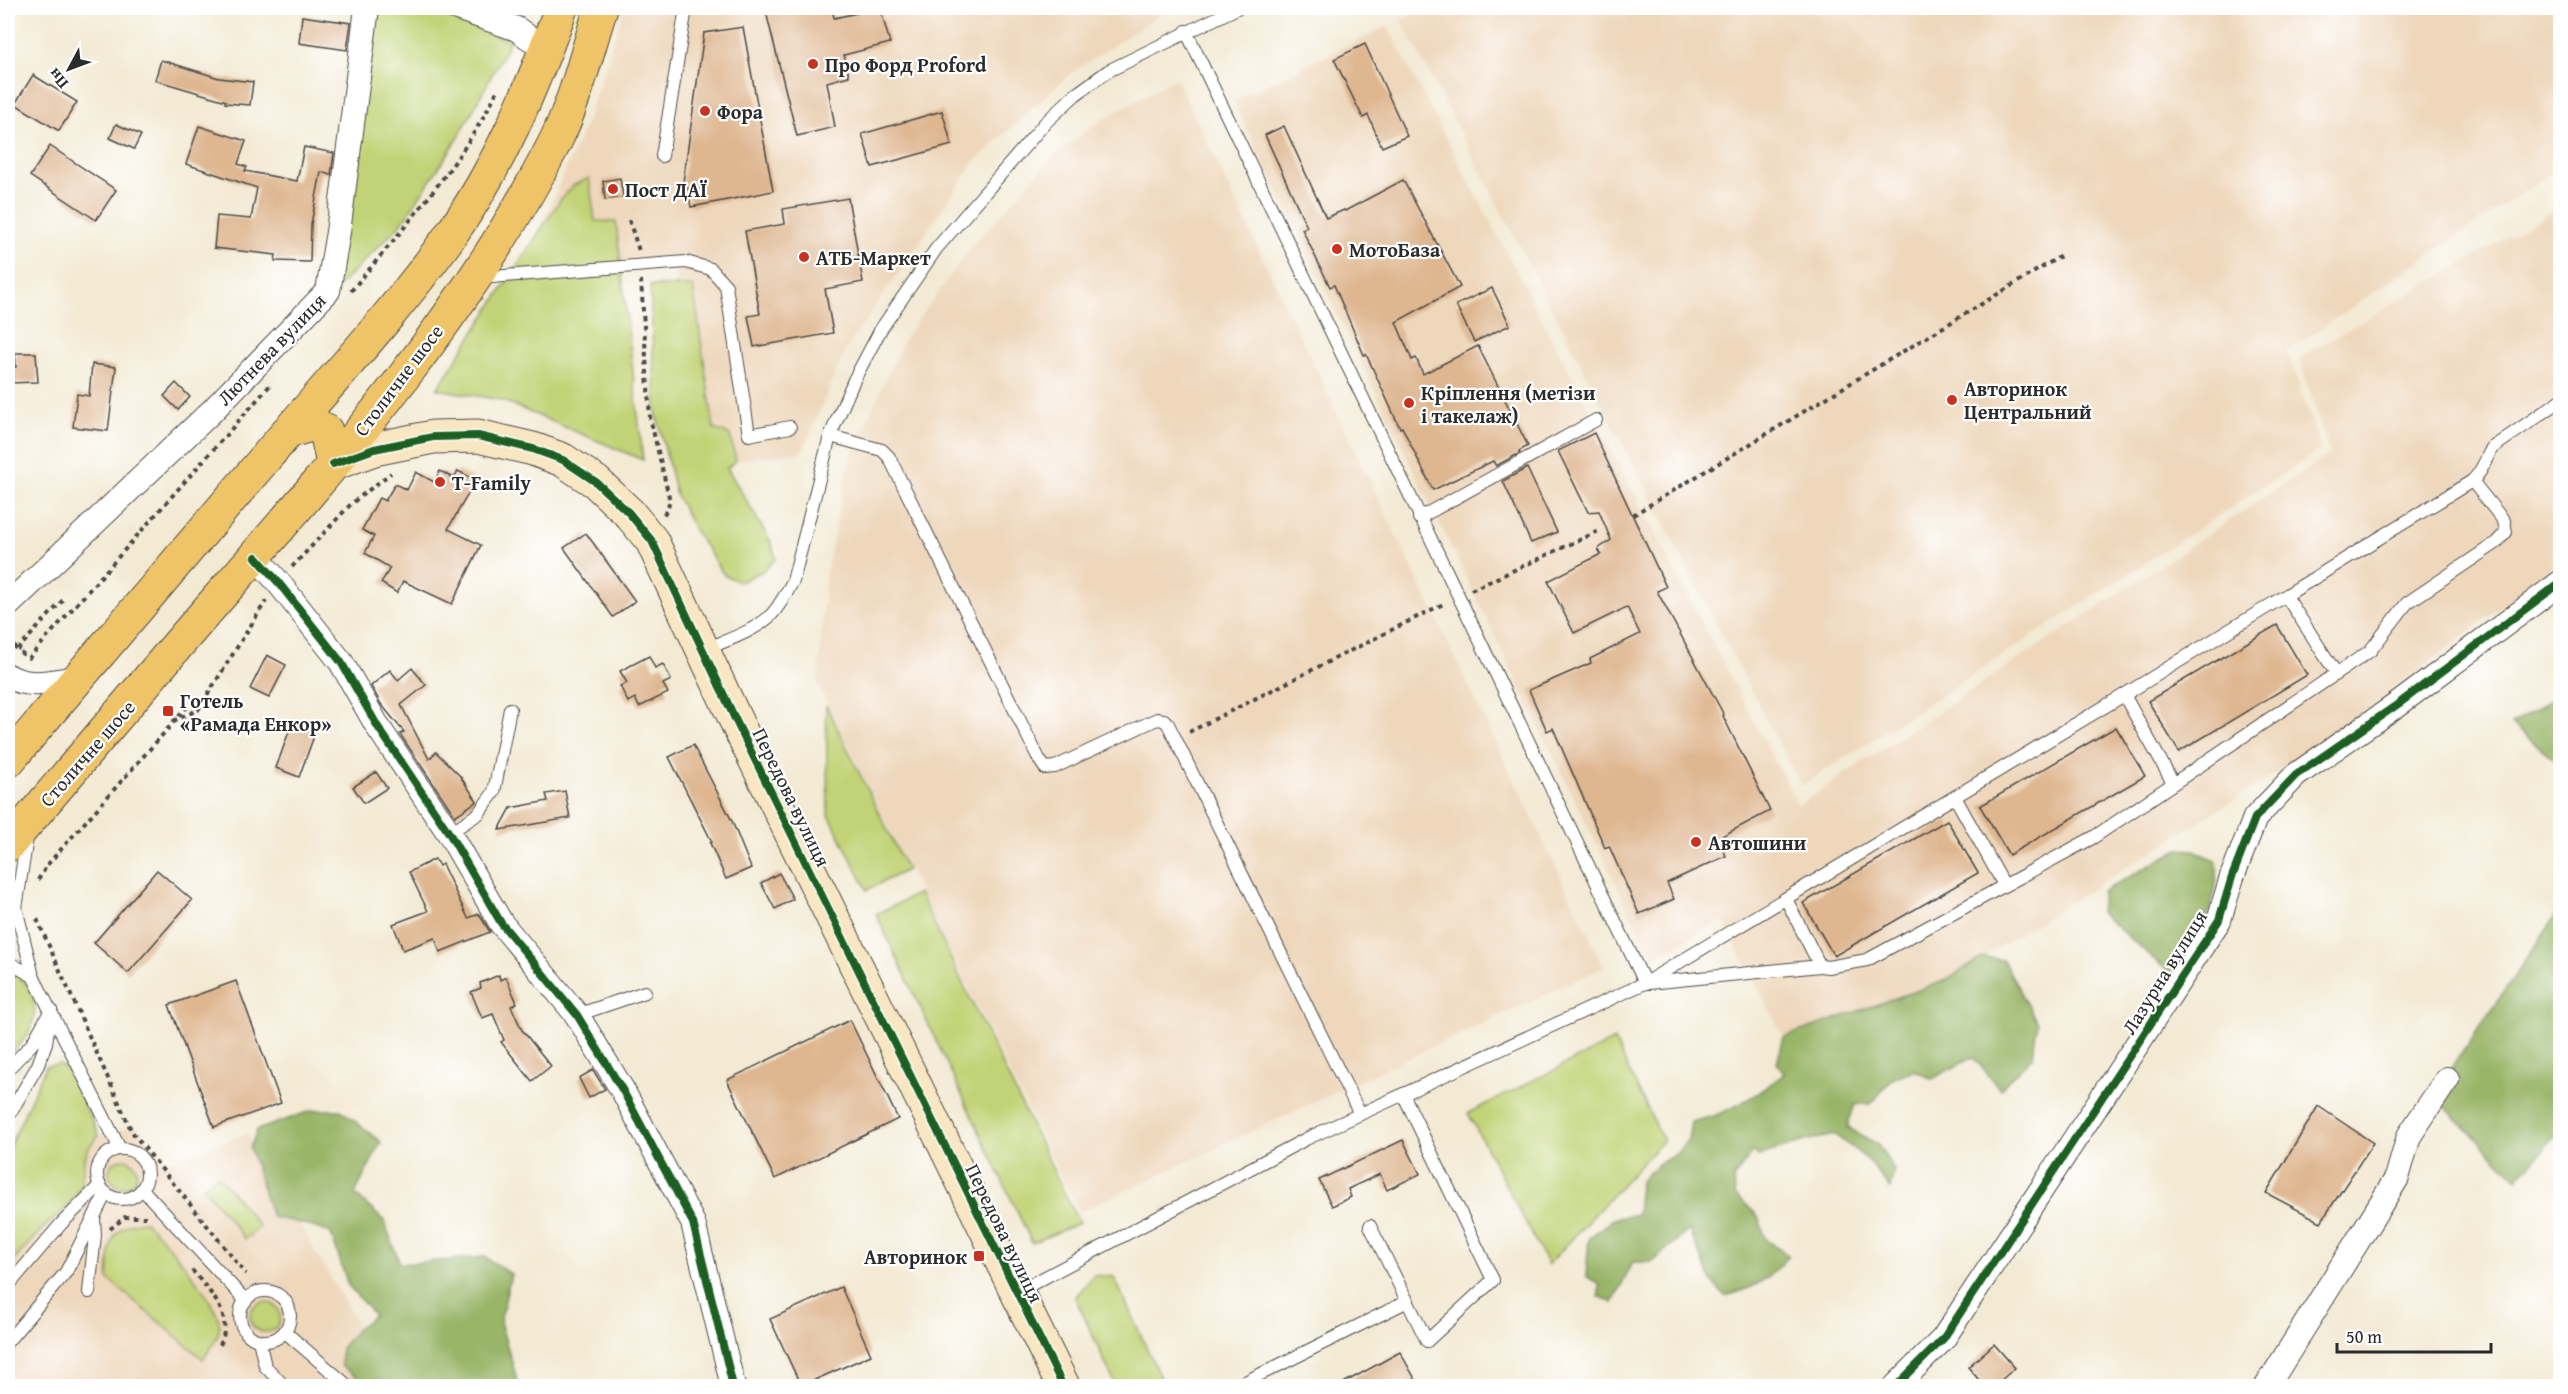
<svg xmlns="http://www.w3.org/2000/svg" width="2568" height="1394" viewBox="0 0 2568 1394" font-family="'Gentium Book Plus',serif">
  <style>
    .built { fill: #eed7bb }
    .green { fill: #c1d376; stroke: #767f50; stroke-width: 1.5 }
    .forest { fill: #98b567; stroke: #627049; stroke-width: 1.5 }
    .building { fill: #deb68f }
    .lines { fill: none; stroke-linecap: round; stroke-linejoin: round }
    .lane-casing { stroke: #494844; stroke-width: 14 }
    .street-casing { stroke: #494844; stroke-width: 26 }
    .secondary-casing { stroke: #494844; stroke-width: 35 }
    .primary-casing { stroke: #494844; stroke-width: 35 }
    .path { stroke: #494844; stroke-width: 4; stroke-dasharray: 4.5 4.5; stroke-linecap: butt }
    .lane { stroke: #fff; stroke-width: 12 }
    .street { stroke: #fff; stroke-width: 24 }
    .secondary { stroke: #f9e7c3; stroke-width: 33 }
    .primary { stroke: #efc469; stroke-width: 33 }
    .cycleway-casing { stroke: #fff; stroke-width: 11 }
    .cycleway { stroke: #1b5e20; stroke-width: 8 }
    .poi-dot { fill: #c8321e; stroke: #fff; stroke-width: 2 }
    .labels { text-anchor: middle; dominant-baseline: central; stroke-width: 4.5; stroke-linejoin: round; paint-order: stroke }
    .poi-label { font-size: 20px; font-weight: bold; fill: #2b2b2b; stroke: #fff; text-anchor: start }
    .street-label { font-size: 20px; fill: #2b2b2b; stroke: #fff }
  </style>
  <rect width="100%" height="100%" fill="#fff"/>
  <filter id="ink" filterUnits="userSpaceOnUse"><feTurbulence type="fractalNoise" baseFrequency=".0167" numOctaves="2"/><feDisplacementMap in="SourceGraphic" scale="12" xChannelSelector="R" yChannelSelector="G"/><feConvolveMatrix kernelMatrix="1 2 1 2 8 2 1 2 1" color-interpolation-filters="sRGB"/></filter>
  <filter id="wash" filterUnits="userSpaceOnUse"><feTurbulence type="fractalNoise" baseFrequency=".008" numOctaves="4" result="noise"/><feDisplacementMap in="SourceGraphic" scale="24" xChannelSelector="R" yChannelSelector="G"/><feGaussianBlur stdDeviation="1.35" result="paint"/><feColorMatrix in="noise" values="0 0 0 0 0 0 0 0 0 0 0 0 0 0 0 0 0 1.4 0 .05"/><feComposite in="paint" operator="in"/></filter>
  <g filter="url(#wash)">
    <rect width="100%" height="100%" fill="#f3ead4"/>
    <g class="built">
      <polygon points="632,8 1170,8 1070,74 975,161 845,351 802,452 703,464 673,258 523,268 587,121 623,13"/>
      <polygon points="1426,8 2560,8 2560,167 2287,351 2321,449 1801,786 1401,19"/>
      <polygon points="1387,26 1798,805 2330,454 2299,358 2560,207 2560,561 2328,741 1944,981 1784,1037 1723,921 1652,957 1233,101"/>
      <polygon points="1176,78 1604,967 1079,1212 818,685 825,576 850,458 904,339 970,249 1054,155 1103,119"/>
      <polygon points="136,1126 166,1163 246,1134 394,1386 8,1386 8,1246 99,1135"/>
    </g>
    <g class="green">
      <polygon points="381,8 427,8 510,41 457,140 402,223 334,291 360,34"/>
      <polygon points="589,178 595,221 616,222 643,460 501,400 437,389 561,199 574,185"/>
      <polygon points="693,286 714,429 730,435 736,461 727,468 771,542 776,559 762,571 740,582 724,575 695,531 676,495 656,412 650,286"/>
      <polygon points="826,705 907,870 867,890 828,813"/>
      <polygon points="919,893 1079,1223 1032,1243 876,914"/>
      <path d="M 8,969 C 46,992 41,1030 8,1055 Z"/>
      <polygon points="1614,1040 1663,1140 1548,1265 1468,1113"/>
      <polygon points="59,1064 68,1071 99,1135 89,1147 84,1160 81,1187 64,1210 42,1229 8,1267 8,1150 46,1066"/>
      <circle cx="123" cy="1173" r="14"/>
      <polygon points="218,1175 260,1227 245,1239 203,1187"/>
      <path d="M 144,1221 C 162,1236 215,1299 219,1321 C 222,1335 211,1348 203,1359 L 108,1279 C 111,1247 105,1227 144,1221 Z"/>
      <polygon points="1094,1275 1114,1277 1164,1386 1116,1386 1075,1297"/>
      <circle cx="265" cy="1317" r="15"/>
    </g>
    <g class="forest">
      <polygon points="2560,695 2560,764 2512,724"/>
      <path d="M 2179,849 L 2194,850 L 2217,861 C 2220,906 2195,939 2173,975 L 2100,913 L 2102,892 Z"/>
      <polygon points="2560,854 2560,1130 2517,1179 2433,1095 2555,917"/>
      <path d="M 1983,957 L 2003,960 L 2037,1022 L 2033,1056 L 2000,1089 L 1973,1057 L 1932,1079 L 1914,1070 L 1892,1079 L 1871,1104 L 1855,1104 L 1847,1127 L 1878,1145 L 1894,1170 L 1890,1189 L 1868,1160 L 1835,1135 L 1805,1141 L 1758,1156 L 1754,1151 L 1734,1177 L 1735,1195 L 1758,1216 L 1766,1240 L 1789,1256 C 1768,1280 1755,1288 1725,1296 L 1712,1282 L 1689,1230 L 1652,1262 L 1633,1262 L 1613,1303 L 1599,1296 L 1599,1284 L 1586,1276 L 1589,1238 L 1613,1219 L 1637,1214 L 1640,1181 L 1658,1164 L 1676,1154 L 1688,1140 L 1691,1122 C 1727,1115 1755,1096 1784,1074 L 1777,1063 L 1784,1037 L 1944,981 Z"/>
      <polygon points="313,1110 341,1110 381,1142 355,1194 384,1221 400,1264 485,1257 511,1274 500,1322 519,1386 370,1386 341,1366 341,1348 359,1327 374,1315 348,1285 331,1233 304,1224 272,1217 250,1148 257,1130"/>
    </g>
    <g id="blocks">
      <g class="building">
        <polygon points="765,8 832,8 834,18 880,8 890,43 844,55 849,76 827,82 835,127 797,136"/>
        <polygon points="302,16 351,23 347,50 299,43"/>
        <polygon points="743,27 773,191 691,207 688,188 682,189 704,33"/>
        <polygon points="1365,44 1407,136 1382,147 1368,115 1363,118 1334,59"/>
        <polygon points="161,60 219,78 253,82 250,105 225,103 226,101 155,80"/>
        <polygon points="33,75 77,102 59,131 15,104"/>
        <polygon points="942,111 952,145 872,167 862,134"/>
        <polygon points="116,124 141,135 134,149 110,138"/>
        <polygon points="199,126 246,141 238,164 247,167 245,171 297,181 304,147 334,153 331,175 321,172 311,224 310,262 275,261 276,255 214,248 217,216 251,219 257,188 186,164"/>
        <polygon points="1284,126 1326,218 1344,210 1345,211 1403,180 1460,287 1396,322 1412,360 1416,358 1423,374 1478,346 1528,446 1519,451 1520,453 1496,466 1493,461 1433,490 1402,427 1400,428 1366,354 1364,355 1334,285 1330,287 1302,229 1307,227 1265,135"/>
        <polygon points="50,146 116,190 96,220 30,176"/>
        <polygon points="620,178 623,197 605,200 603,181"/>
        <polygon points="848,198 863,282 825,289 833,333 754,347 748,316 760,314 745,231 785,224 783,209"/>
        <polygon points="1492,288 1510,325 1474,342 1456,305"/>
        <polygon points="15,353 36,353 38,382 8,383 8,368 16,367"/>
        <polygon points="92,364 116,367 108,431 73,427 77,394 89,396"/>
        <polygon points="176,383 190,397 178,410 164,396"/>
        <polygon points="1594,433 1666,587 1657,591 1724,715 1723,716 1770,811 1718,838 1726,856 1667,883 1674,899 1639,914 1609,846 1605,848 1553,728 1547,731 1529,690 1591,663 1590,659 1640,634 1627,607 1574,633 1548,581 1601,554 1598,549 1611,540 1599,511 1588,512 1558,451"/>
        <polygon points="1527,468 1557,532 1531,543 1503,481"/>
        <polygon points="440,471 454,478 458,471 476,480 448,529 481,545 452,604 403,581 397,593 381,583 390,568 365,553 374,536 362,530 379,498 385,501 395,484 407,490 416,472 434,482"/>
        <polygon points="586,533 635,601 613,617 564,548"/>
        <polygon points="2277,625 2307,675 2179,752 2148,701"/>
        <polygon points="267,655 286,665 269,698 250,689"/>
        <polygon points="649,656 655,668 663,664 671,680 663,684 668,693 639,707 635,698 628,702 620,686 627,683 620,671"/>
        <polygon points="412,668 426,685 401,705 429,759 436,752 460,776 477,801 455,816 400,734 404,732 381,704 371,686 390,670 398,680"/>
        <polygon points="293,720 317,728 299,777 276,768"/>
        <polygon points="2116,727 2145,776 2009,855 1980,806"/>
        <polygon points="693,745 732,821 751,868 726,879 710,843 712,842 669,757"/>
        <polygon points="376,772 387,788 364,803 353,787"/>
        <polygon points="565,791 570,818 499,830 511,808 548,801 546,794"/>
        <polygon points="1947,820 1978,873 1834,956 1803,903"/>
        <polygon points="435,859 439,866 442,864 468,918 479,914 490,932 440,952 435,938 403,950 393,924 428,911 409,872"/>
        <polygon points="157,870 192,900 128,973 94,943"/>
        <polygon points="779,873 793,899 775,909 761,883"/>
        <polygon points="499,975 500,980 506,977 517,1003 511,1006 522,1030 551,1066 532,1081 501,1042 504,1040 493,1014 482,1018 471,992 481,988 480,983"/>
        <polygon points="236,981 281,1103 214,1127 169,1005"/>
        <polygon points="850,1020 898,1119 775,1179 727,1080"/>
        <polygon points="593,1070 605,1089 589,1098 579,1078"/>
        <polygon points="2318,1106 2373,1143 2321,1222 2266,1193"/>
        <polygon points="1403,1140 1420,1174 1387,1190 1380,1174 1348,1189 1351,1197 1332,1206 1319,1180"/>
        <polygon points="841,1287 871,1355 801,1386 770,1319"/>
        <polygon points="1994,1344 2015,1368 1994,1386 1984,1386 1968,1367"/>
        <polygon points="1400,1352 1419,1386 1338,1386"/>
      </g>
    </g>
  </g>
  <g filter="url(#ink)">
    <use href="#blocks" fill-opacity="0" stroke="#494844" stroke-width="1.5"/>
    <g class="lines">
      <g class="lane-casing">
        <g id="lane">
          <polyline points="1186,31 1645,983"/>
          <polyline points="662,156 686,8"/>
          <polyline points="479,278 686,262 711,269 726,286 749,435 790,427"/>
          <polyline points="830,436 882,450 889,457 1039,759 1045,768 1055,767 1157,719 1164,720 1168,724 1360,1114"/>
          <polyline points="1419,518 1596,420"/>
          <polyline points="2286,596 2336,673"/>
          <path d="M 704,650 C 726,640 751,633 769,617 C 779,608 786,593 793,581 L 830,436 L 854,380 L 881,329 L 936,249 L 1045,123 L 1075,95 L 1108,71 L 1237,8"/>
          <polyline points="2124,695 2173,783"/>
          <polyline points="1955,797 2004,885"/>
          <polyline points="449,833 478,814 494,792 510,709"/>
          <polyline points="1786,899 1820,966 1828,967 1867,960 2094,837 2370,651 2407,603 2496,543 2506,532 2504,521 2472,481"/>
          <polyline points="8,962 33,976 16,908 27,838"/>
          <polyline points="33,976 120,1149"/>
          <polyline points="1649,983 1820,966"/>
          <polyline points="577,1015 645,992"/>
          <polyline points="8,1069 32,1044 51,1010 46,1043 38,1065 8,1117"/>
          <circle cx="122" cy="1174" r="25"/>
          <polyline points="142,1189 246,1301"/>
          <polyline points="1370,1226 1427,1341 1493,1280 1403,1094"/>
          <polyline points="8,1286 61,1224 100,1185"/>
          <circle cx="265" cy="1316" r="25"/>
          <polyline points="89,1292 95,1235 94,1218"/>
          <path d="M 1017,1292 L 1306,1139 L 1645,983 L 2124,695 L 2472,481 C 2483,471 2485,460 2492,448 L 2560,401"/>
          <polyline points="285,1332 348,1386"/>
          <polyline points="259,1340 265,1366 284,1386"/>
          <polyline points="8,1341 66,1272 106,1193"/>
          <polyline points="1237,1386 1408,1301"/>
        </g>
      </g>
      <g class="street-casing">
        <g id="street">
          <polyline points="457,8 517,29 546,50"/>
          <polyline points="256,557 278,582 341,662 378,727 449,833 501,923 577,1015 623,1091 693,1223 733,1386"/>
          <polyline points="8,605 211,412 328,291 338,232 367,8"/>
          <path d="M 8,676 C 30,689 54,681 78,678"/>
          <polyline points="1896,1386 1943,1339 2219,920 2232,877 2255,818 2296,775 2401,702 2560,583"/>
          <polyline points="2267,1386 2397,1178 2409,1136 2447,1079"/>
        </g>
      </g>
      <g class="secondary-casing">
        <polyline id="secondary" points="333,464 374,449 433,437 478,436 533,449 563,460 596,482 629,513 652,541 736,721 1063,1386"/>
      </g>
      <g class="primary-casing">
        <g id="primary">
          <polyline points="287,432 315,424 326,431 333,464"/>
          <path d="M 8,761 C 92,661 177,562 262,462 C 324,389 390,319 447,240 C 498,170 532,88 561,8"/>
          <path d="M 8,845 C 72,770 135,694 200,619 C 329,471 467,317 556,140 C 576,99 587,52 601,8"/>
        </g>
      </g>
      <g class="path">
        <polyline points="629,220 639,251"/>
        <polyline points="641,280 650,418 670,501 664,515"/>
        <path d="M 351,291 C 402,230 464,161 498,89"/>
        <polyline points="1633,515 2064,254"/>
        <polyline points="292,567 352,503 391,473"/>
        <polyline points="1471,590 1601,530"/>
        <polyline points="63,600 17,650 29,658 272,383"/>
        <polyline points="8,638 17,650"/>
        <polyline points="173,721 198,710 266,601"/>
        <polyline points="1189,732 1445,603"/>
        <polyline points="38,880 48,864 188,706"/>
        <polyline points="37,919 132,1132 246,1274"/>
        <polyline points="110,1229 125,1217 146,1217"/>
        <path d="M 192,1270 C 212,1295 236,1316 218,1349"/>
      </g>
      <use href="#lane" class="lane"/>
      <use href="#street" class="street"/>
      <use href="#secondary" class="secondary"/>
      <use href="#primary" class="primary"/>
      <g class="cycleway-casing">
        <g id="cycleway">
          <polyline points="333,464 374,449 433,437 478,436 533,449 563,460 596,482 629,513 652,541 736,721 1063,1386"/>
          <polyline points="256,557 278,582 341,662 378,727 449,833 501,923 577,1015 623,1091 693,1223 733,1386"/>
          <polyline points="1896,1386 1943,1339 2219,920 2232,877 2255,818 2296,775 2401,702 2560,583"/>
        </g>
      </g>
      <use href="#cycleway" class="cycleway"/>
    </g>
  </g>
  <g class="poi-dot">
    <circle cx="813" cy="64" r="6"/>
    <circle cx="705" cy="111" r="6"/>
    <circle cx="613" cy="189" r="6"/>
    <circle cx="1337" cy="249" r="6"/>
    <circle cx="804" cy="257" r="6"/>
    <circle cx="1952" cy="400" r="6"/>
    <circle cx="1409" cy="403" r="6"/>
    <circle cx="440" cy="482" r="6"/>
    <rect x="162" y="705" width="12" height="12" rx="3"/>
    <circle cx="1696" cy="842" r="6"/>
    <rect x="973" y="1250" width="12" height="12" rx="3"/>
  </g>
  <g class="labels">
    <g class="poi-label">
      <text x="825" y="64">Про Форд Proford</text>
      <text x="717" y="111">Фора</text>
      <text x="625" y="189">Пост ДАЇ</text>
      <text x="1349" y="249">МотоБаза</text>
      <text x="816" y="257">АТБ-Маркет</text>
      <text x="1964" y="388">Авторинок<tspan x="1964" dy="23">Центральний</tspan></text>
      <text x="1421" y="392">Кріплення (метізи<tspan x="1421" dy="23">і такелаж)</tspan></text>
      <text x="452" y="482">T-Family</text>
      <text x="180" y="700">Готель<tspan x="180" dy="23">«Рамада Енкор»</tspan></text>
      <text x="1708" y="842">Автошини</text>
      <text x="967" y="1256" text-anchor="end">Авторинок</text>
    </g>
    <g class="street-label">
      <text transform="translate(271 349) rotate(-46)">Лютнева вулиця</text>
      <text transform="translate(398 380) rotate(-53)">Столичне шосе</text>
      <text transform="translate(87 753) rotate(-49)">Столичне шосе</text>
      <text transform="translate(792 797) rotate(64)">Передова вулиця</text>
      <text transform="translate(2164 972) rotate(-58)">Лазурна вулиця</text>
      <text transform="translate(1005 1233) rotate(64)">Передова вулиця</text>
    </g>
  </g>
  <rect width="2568" height="1394" fill="none" stroke="#fff" stroke-width="30"/>
  <g transform="translate(69 69) rotate(229)" stroke="#ffffff" stroke-width="4.5" paint-order="stroke">
  <path d="M0-4.5L10 22L0 15L-10 22Z" fill="#2b2b2b"/>
  <text y="-9" font-size="16" font-weight="bold" text-anchor="middle" fill="#2b2b2b">Пн</text>
  </g>
  <path d="M2337 1343v9h154v-9" fill="none" stroke="#2b2b2b" stroke-width="3"/>
  <text x="2346" y="1343" font-size="18" fill="#2b2b2b" stroke="#ffffff" stroke-width="4.5" paint-order="stroke">50 m</text>
</svg>
